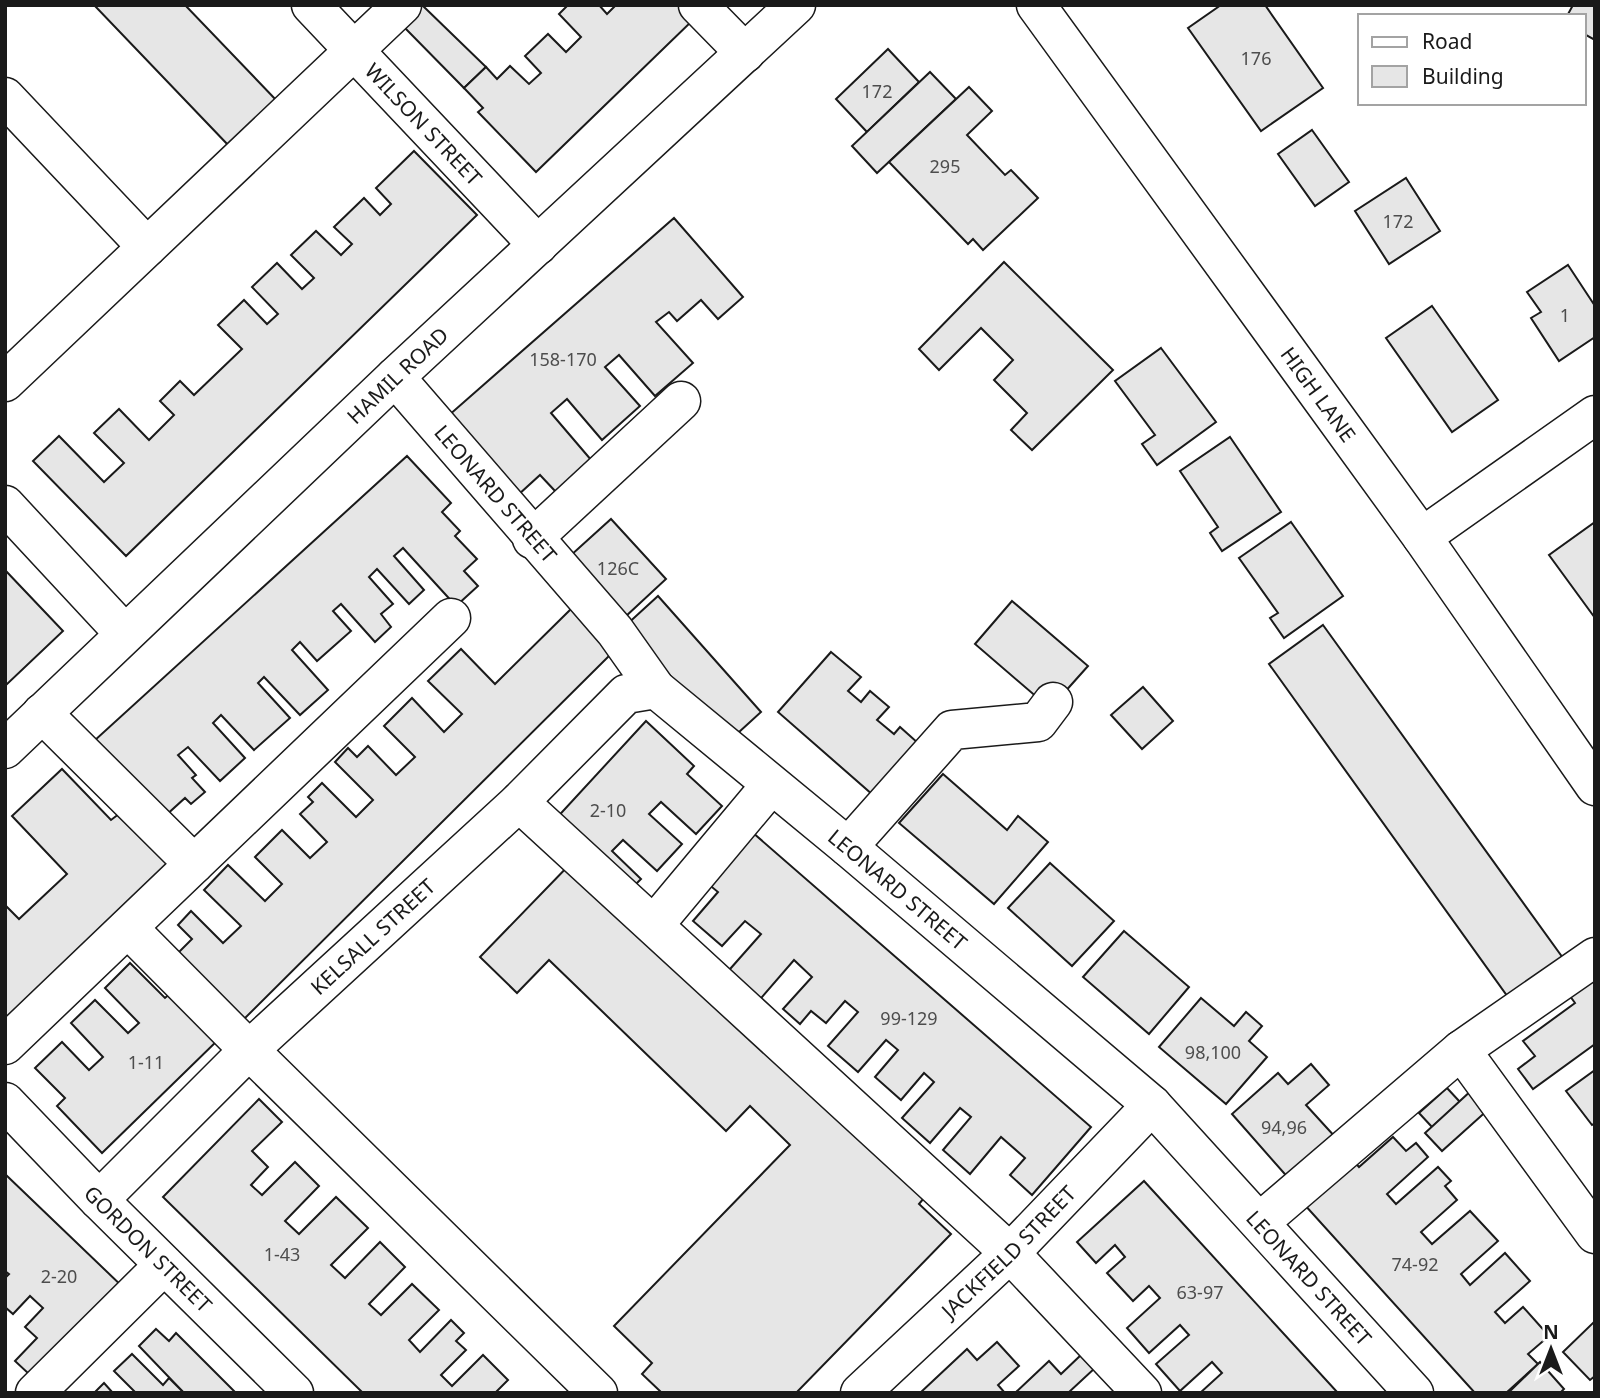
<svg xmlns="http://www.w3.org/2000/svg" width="1600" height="1398" viewBox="0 0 1600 1398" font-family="'Noto Sans',sans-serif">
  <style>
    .building { fill: #e6e6e6; stroke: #1a1a1a; stroke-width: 2 }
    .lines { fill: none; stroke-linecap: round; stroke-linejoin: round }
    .minor-casing { stroke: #1a1a1a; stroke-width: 41 }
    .major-casing { stroke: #1a1a1a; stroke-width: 41 }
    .minor { stroke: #fff; stroke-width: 38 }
    .major { stroke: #fff; stroke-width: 38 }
    .labels { text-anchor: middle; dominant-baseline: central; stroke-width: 5; stroke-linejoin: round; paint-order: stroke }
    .number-label { font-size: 18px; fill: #4d4d4d }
    .street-label { font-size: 21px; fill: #1a1a1a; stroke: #fff }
  </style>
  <rect width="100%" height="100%" fill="#fff"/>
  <g class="building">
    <polygon points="94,5 185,5 278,102 230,147"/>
    <polygon points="422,5 486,67 464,88 402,25"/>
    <polygon points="568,5 599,5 607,14 616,5 680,5 694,19 536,172 478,112 483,108 464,88 486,67 497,79 510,66 529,84 541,73 525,56 548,34 566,52 581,37 559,14"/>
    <polygon points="1221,5 1265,5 1323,88 1261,131 1188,28"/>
    <polygon points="1573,5 1595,5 1595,40 1584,34 1584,16 1567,16"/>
    <polygon points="888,49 919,82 867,132 836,99"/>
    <polygon points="930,72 956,99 877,173 852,146"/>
    <polygon points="969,87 992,111 967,135 1005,175 1011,170 1038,198 983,250 973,239 968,244 889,162"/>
    <polygon points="1312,130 1349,182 1315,206 1278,154"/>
    <polygon points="414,151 477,215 126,556 33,461 59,436 104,482 124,463 94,433 119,409 149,440 174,415 160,401 180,381 194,395 242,349 218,325 244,300 267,324 278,314 252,287 277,263 302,289 314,278 291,255 316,231 341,255 352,244 334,227 364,198 380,215 391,204 376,188"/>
    <polygon points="1406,178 1440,231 1389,264 1355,211"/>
    <polygon points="674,218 743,297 718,319 701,300 677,321 669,312 656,322 693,363 655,396 619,355 605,367 640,406 602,440 567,399 551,413 592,461 556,492 540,475 518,495 448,416"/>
    <polygon points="1004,262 1113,370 1032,450 1011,430 1027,413 994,380 1013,360 981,328 939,370 919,349"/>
    <polygon points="1568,265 1595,306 1595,337 1559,361 1531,318 1541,312 1527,292"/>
    <polygon points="1432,306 1498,400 1452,432 1386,338"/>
    <polygon points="1161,348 1216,422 1157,465 1142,444 1155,435 1115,381"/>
    <polygon points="1230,437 1281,512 1222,551 1210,533 1218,527 1180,471"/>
    <polygon points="407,456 451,503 442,512 460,531 455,536 477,559 464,571 478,586 456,606 403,548 394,556 424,590 409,604 377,569 369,577 393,604 381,614 391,627 375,642 341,604 333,611 351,631 317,661 300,642 292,650 328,690 300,715 264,677 258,683 290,718 254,750 221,715 213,723 245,758 220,781 188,747 178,755 196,775 192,778 205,792 191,804 185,798 164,817 94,741"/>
    <polygon points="611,519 666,579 625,617 570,556"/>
    <polygon points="1291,522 1343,596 1284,638 1270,618 1278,613 1239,558"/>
    <polygon points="1595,522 1595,618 1549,555"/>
    <polygon points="5,570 63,631 5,686"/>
    <polygon points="658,596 761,712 727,743 624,627"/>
    <polygon points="1012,601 1088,666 1063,694 1039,699 975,644"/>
    <polygon points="572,608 614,651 236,1027 176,955 192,939 178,925 191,911 223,943 241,926 204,890 228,865 265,901 282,884 255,857 282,830 310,858 327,842 300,814 313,802 308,797 322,783 356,817 373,800 335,762 348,748 357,757 368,746 396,775 415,757 384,726 412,698 444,732 462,714 428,681 461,649 495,684"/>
    <polygon points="1323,625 1568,965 1513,1004 1269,664"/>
    <polygon points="831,652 861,677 848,691 861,702 870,691 889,707 877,720 894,734 900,727 918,743 873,795 778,712"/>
    <polygon points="1143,687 1173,721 1142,749 1111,715"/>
    <polygon points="646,721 694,766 687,774 722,806 696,834 661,802 649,814 682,844 657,871 623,840 612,851 641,879 627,893 552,823"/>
    <polygon points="62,769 111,820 124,810 178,867 13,1024 5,1016 5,905 19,919 67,874 12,816"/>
    <polygon points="943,774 1007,830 1018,816 1048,842 994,904 899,823"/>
    <polygon points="752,832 1091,1127 1032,1195 1010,1175 1025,1158 1001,1137 970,1174 943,1150 971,1117 960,1108 930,1143 902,1118 934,1082 924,1073 901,1100 875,1077 898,1050 886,1040 858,1072 828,1046 858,1012 845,1001 826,1023 811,1011 800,1024 783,1009 812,977 794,960 756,1004 723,977 761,934 745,921 722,946 693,921 718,892 707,883"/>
    <polygon points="574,860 924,1198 919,1204 951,1234 796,1393 662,1393 642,1374 652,1363 614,1326 790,1145 750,1106 726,1131 549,960 517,993 480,957"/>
    <polygon points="1050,863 1114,921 1072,966 1008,908"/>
    <polygon points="1124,931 1189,987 1149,1034 1083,977"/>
    <polygon points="130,963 165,998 174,990 221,1037 102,1153 57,1106 65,1098 35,1068 62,1042 89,1070 103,1057 71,1023 95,1000 128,1033 139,1023 105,988"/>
    <polygon points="1595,971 1595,1044 1533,1089 1518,1069 1535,1056 1523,1041 1575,1003 1567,992"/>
    <polygon points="1201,998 1234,1026 1246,1012 1262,1026 1249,1041 1267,1057 1226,1104 1159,1047"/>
    <polygon points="1311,1064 1329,1085 1306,1105 1337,1139 1291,1181 1232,1114 1278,1073 1288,1084"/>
    <polygon points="1595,1070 1595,1123 1592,1125 1566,1091"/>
    <polygon points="1447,1088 1460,1102 1432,1127 1419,1113"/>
    <polygon points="1473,1089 1490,1108 1442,1151 1425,1133"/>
    <polygon points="259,1099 282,1122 252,1151 268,1167 251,1185 262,1195 295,1162 319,1186 285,1221 299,1234 336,1197 368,1228 331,1265 345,1278 380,1242 405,1267 369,1304 381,1315 412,1284 439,1310 409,1340 420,1352 451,1320 464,1333 456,1341 466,1350 441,1375 452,1386 483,1355 508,1380 495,1393 363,1393 163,1197"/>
    <polygon points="1393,1137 1406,1151 1416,1143 1428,1157 1387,1194 1396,1204 1438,1167 1451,1181 1445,1186 1457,1200 1421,1232 1432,1244 1470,1211 1498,1241 1461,1274 1470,1285 1505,1253 1530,1281 1495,1312 1505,1323 1523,1307 1549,1336 1528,1354 1538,1364 1506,1393 1475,1393 1303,1203 1351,1158 1359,1167"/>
    <polygon points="5,1174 127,1291 30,1375 15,1361 37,1338 25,1327 43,1308 30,1296 13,1314 5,1307 5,1278 9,1274 5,1271"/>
    <polygon points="1144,1181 1338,1393 1200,1393 1222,1373 1212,1362 1180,1391 1156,1364 1189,1335 1180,1325 1149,1353 1127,1328 1160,1298 1149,1286 1133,1301 1107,1273 1125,1257 1115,1245 1096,1263 1077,1242"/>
    <polygon points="1595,1321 1595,1376 1590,1380 1563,1352"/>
    <polygon points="156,1329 169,1341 176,1333 236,1393 184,1393 139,1346"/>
    <polygon points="997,1342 1019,1366 998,1385 1005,1393 920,1393 967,1349 977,1360"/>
    <polygon points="132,1354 163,1385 169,1378 184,1393 136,1393 114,1371"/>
    <polygon points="1082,1354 1095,1368 1068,1393 1015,1393 1049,1361 1061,1374"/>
    <polygon points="1540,1362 1564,1389 1560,1393 1508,1393"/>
    <polygon points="104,1383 113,1393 94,1393"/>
  </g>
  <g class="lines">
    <g class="minor-casing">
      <g id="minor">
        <path id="s1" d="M 311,5 L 538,245"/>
        <polyline points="698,5 745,53"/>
        <polyline points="5,97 147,247"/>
        <path id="s2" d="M 395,377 L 615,631 L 656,689 L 848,847 L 1152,1105 L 1414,1393"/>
        <polyline points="5,382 402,5"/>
        <polyline points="5,505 124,633"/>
        <polyline points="1422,537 1595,415"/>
        <polyline points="532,539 681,401"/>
        <polyline points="42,713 194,864"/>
        <path id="s3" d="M 5,749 L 395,377 L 796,5"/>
        <polyline points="519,802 1010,1253 1142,1393"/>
        <polyline points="848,847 952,730 1038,722 1053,702"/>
        <polyline points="654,925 771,785"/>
        <polyline points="128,928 249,1050 598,1393"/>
        <polyline points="5,1045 451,618"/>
        <polyline points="1461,1050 1595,1234"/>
        <path id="s4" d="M 5,1102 L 99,1200 L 294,1393"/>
        <path id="s5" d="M 99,1200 L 249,1050 L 519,802 L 626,694 L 656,689"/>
        <polyline points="1260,1222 1461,1050 1595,957"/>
        <polyline points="35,1393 164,1265"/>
        <path id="s6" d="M 860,1393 L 1010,1253 L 1152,1105"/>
      </g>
    </g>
    <g class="major-casing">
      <g id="major">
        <path id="s7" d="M 1036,5 L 1422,537 L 1595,786"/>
      </g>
    </g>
    <use href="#minor" class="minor"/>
    <use href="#major" class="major"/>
  </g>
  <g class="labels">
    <g class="number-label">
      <text x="1256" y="58">176</text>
      <text x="877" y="91">172</text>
      <text x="945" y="166">295</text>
      <text x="1398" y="221">172</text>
      <text x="1565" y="315">1</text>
      <text x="563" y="359">158-170</text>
      <text x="618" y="568">126C</text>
      <text x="608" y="810">2-10</text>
      <text x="909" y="1018">99-129</text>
      <text x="1213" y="1052">98,100</text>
      <text x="146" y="1062">1-11</text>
      <text x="1284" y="1127">94,96</text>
      <text x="282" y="1254">1-43</text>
      <text x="1415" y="1264">74-92</text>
      <text x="59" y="1276">2-20</text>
      <text x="1200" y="1292">63-97</text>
    </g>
    <g class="street-label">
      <text stroke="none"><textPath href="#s1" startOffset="164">WILSON STREET</textPath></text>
      <text stroke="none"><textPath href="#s3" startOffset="542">HAMIL ROAD</textPath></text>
      <text stroke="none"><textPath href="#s7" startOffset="481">HIGH LANE</textPath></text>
      <text stroke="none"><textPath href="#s2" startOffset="154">LEONARD STREET</textPath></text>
      <text stroke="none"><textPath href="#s2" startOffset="721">LEONARD STREET</textPath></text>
      <text stroke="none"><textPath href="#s5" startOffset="380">KELSALL STREET</textPath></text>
      <text stroke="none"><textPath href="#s4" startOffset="205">GORDON STREET</textPath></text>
      <text stroke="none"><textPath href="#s6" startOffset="205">JACKFIELD STREET</textPath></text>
      <text stroke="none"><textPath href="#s2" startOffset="1288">LEONARD STREET</textPath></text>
    </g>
  </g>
  <rect width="1600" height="1398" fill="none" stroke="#1a1a1a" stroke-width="14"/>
  <rect x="1358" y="14" width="228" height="91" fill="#ffffff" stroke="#a3a3a3" stroke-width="2"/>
  <rect x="1372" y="37" width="35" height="10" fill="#ffffff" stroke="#a3a3a3" stroke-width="2"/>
  <text x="1422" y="49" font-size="21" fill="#1a1a1a">Road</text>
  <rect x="1372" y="66" width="35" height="21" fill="#e6e6e6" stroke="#a3a3a3" stroke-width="2"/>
  <text x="1422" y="84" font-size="21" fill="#1a1a1a">Building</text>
  <g transform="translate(1551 1349)" stroke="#ffffff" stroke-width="5" paint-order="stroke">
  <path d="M0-5L12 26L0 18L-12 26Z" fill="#1a1a1a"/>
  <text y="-10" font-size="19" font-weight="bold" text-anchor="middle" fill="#1a1a1a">N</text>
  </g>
</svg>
